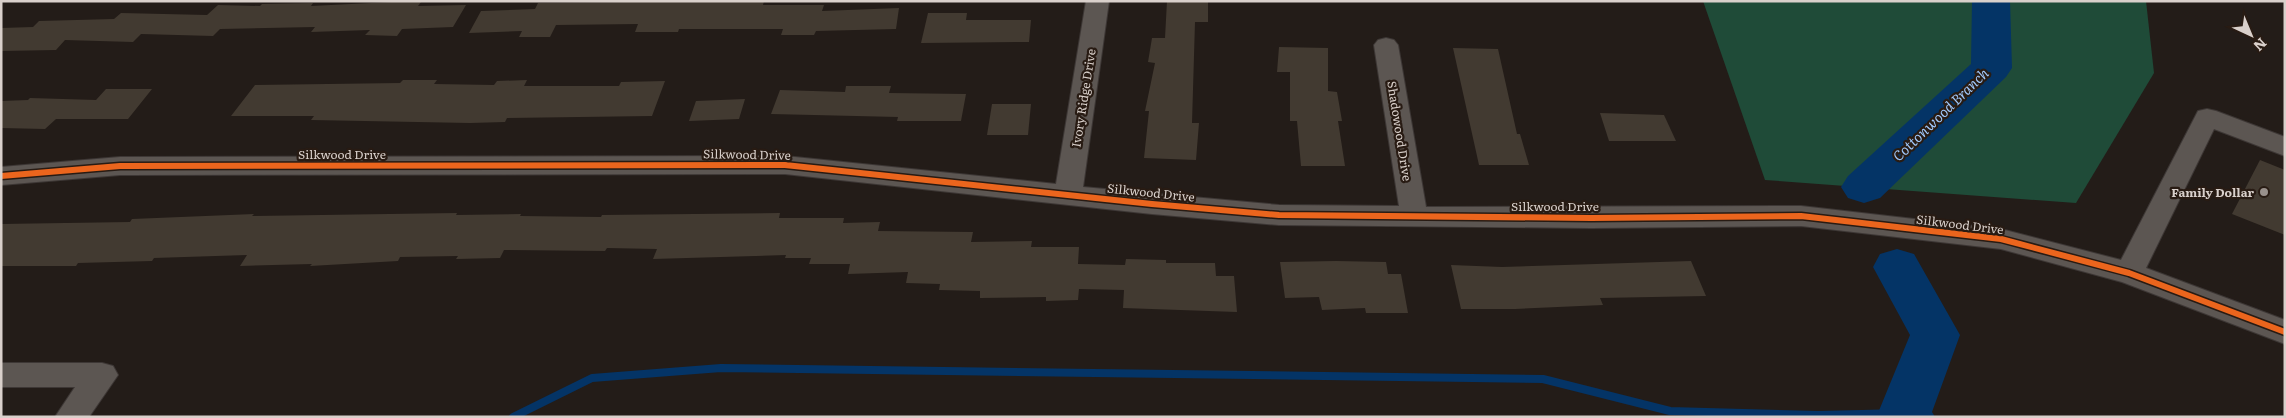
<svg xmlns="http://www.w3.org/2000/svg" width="2286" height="418" viewBox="0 0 2286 418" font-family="Literata,serif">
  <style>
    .forest { fill: #1f4b38 }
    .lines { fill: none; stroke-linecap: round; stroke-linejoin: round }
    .stream { stroke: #043466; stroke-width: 8 }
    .river { fill: #043466; fill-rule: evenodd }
    .building { fill: #423a31 }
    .minor-casing { stroke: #3d3735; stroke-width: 2 }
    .minor { fill: #5c5652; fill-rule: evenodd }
    .cycleway-casing { stroke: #281b13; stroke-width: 9 }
    .cycleway { stroke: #eb651d; stroke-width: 6 }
    .poi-dot { fill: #99918c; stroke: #281b13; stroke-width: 2 }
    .labels { text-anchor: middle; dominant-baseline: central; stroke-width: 4.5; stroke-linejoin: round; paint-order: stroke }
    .street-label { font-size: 12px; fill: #d9d0cb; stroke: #281b13 }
    .poi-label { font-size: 12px; font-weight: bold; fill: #d9d0cb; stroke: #281b13; text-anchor: end }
    .water-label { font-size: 14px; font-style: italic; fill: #a0c8fb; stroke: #281b13 }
  </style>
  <rect width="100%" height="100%" fill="#231c18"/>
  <polygon class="forest" points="1703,1 2146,1 2154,73 2076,203 1765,180"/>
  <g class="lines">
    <polyline class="stream" points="513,417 592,378 721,368 1543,379 1670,411 1818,415 1905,413"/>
    <g class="river">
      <polygon points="1972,1 2010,1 2012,68 2006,77 1880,198 1864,203 1848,198 1841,187 1848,176 1971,64"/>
      <polygon points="1897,249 1914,254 1960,335 1932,412 1935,417 1880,417 1878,413 1910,335 1873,267 1880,254"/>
    </g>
  </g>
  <g class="building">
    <polygon points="709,1 764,1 763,5 824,5 822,11 899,8 896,29 816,31 814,35 781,35 783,29 679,29 678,32 635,32 638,24 556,25 550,37 519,37 522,31 469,33 481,11 535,9 538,3"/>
    <polygon points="1167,1 1208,1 1208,22 1195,22 1192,123 1199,123 1196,160 1144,158 1149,111 1145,111 1155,63 1148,62 1152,38 1165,38"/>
    <polygon points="391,2 421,2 418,6 466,5 453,27 402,29 397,36 365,35 370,30 311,32 315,27 220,29 213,36 141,34 133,42 65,40 56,50 1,51 1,28 33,27 39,21 114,19 121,13 207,15 218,5 260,6 262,4 313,3 311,6"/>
    <polygon points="928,13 967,13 966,20 1031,20 1029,42 921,43"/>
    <polygon points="1279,47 1328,48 1328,91 1337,92 1342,121 1338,121 1345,166 1301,166 1297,121 1290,121 1290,72 1277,72"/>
    <polygon points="1453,48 1498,49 1517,134 1520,134 1529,165 1479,165"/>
    <polygon points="403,80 437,80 434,84 494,85 497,81 527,80 524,86 619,86 621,82 665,81 652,116 507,118 505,122 470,123 311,120 314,116 231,116 255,85 400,83"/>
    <polygon points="846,86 891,86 889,93 966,94 961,121 897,121 898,117 771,114 780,90 845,92"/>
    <polygon points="106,89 152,89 128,119 56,119 45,129 1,128 1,101 28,100 30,98 96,100"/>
    <polygon points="745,99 739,119 689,121 696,101"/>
    <polygon points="992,104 1031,104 1028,135 987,135"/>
    <polygon points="1600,113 1664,115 1676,141 1609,141"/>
    <polygon points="2260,160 2285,170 2285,235 2232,214"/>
    <polygon points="457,213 456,215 521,214 520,216 601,217 602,215 780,213 779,218 844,218 843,223 880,222 878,231 973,232 971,242 1032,241 1031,247 1079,247 1078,264 1125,265 1126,259 1166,260 1166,263 1215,263 1216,276 1234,276 1237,312 1123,308 1124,290 1079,289 1078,300 1046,301 1046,297 980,298 980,291 939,290 940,284 906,283 908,272 848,274 850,264 809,264 811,258 785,258 786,255 653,259 657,249 607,248 605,251 504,250 500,258 456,259 458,256 400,257 398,261 310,266 312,264 240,266 247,255 154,258 152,261 78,263 76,266 1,266 1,224 130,222 132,219 254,214 252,216"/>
    <polygon points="1336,261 1386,262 1388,274 1401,274 1408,313 1366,313 1365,308 1322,310 1319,297 1285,298 1280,262"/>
    <polygon points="1691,261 1706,296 1600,298 1603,305 1515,309 1461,309 1451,265 1502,267"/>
  </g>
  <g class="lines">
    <g class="minor-casing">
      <g id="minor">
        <polygon points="1086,1 1109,1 1083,187 1279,205 1399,206 1374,45 1378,40 1386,38 1394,40 1398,45 1426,207 1801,206 2001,229 2121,260 2198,111 2207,109 2216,111 2285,137 2285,156 2214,129 2146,268 2285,320 2285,344 2122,282 2001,249 1801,226 1591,228 1279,225 1152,214 785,174 120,175 1,185 1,167 120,157 785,156 1056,184"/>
        <polygon points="1,363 102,363 113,366 118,375 89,417 55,417 75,387 1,387"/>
      </g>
    </g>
    <use href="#minor" class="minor"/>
    <g class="cycleway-casing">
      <polyline id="cycleway" points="1,176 120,166 785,165 1152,204 1279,215 1591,218 1801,216 2001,239 2129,273 2285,332"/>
    </g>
    <use href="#cycleway" class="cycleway"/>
  </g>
  <circle class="poi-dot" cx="2264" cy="192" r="5"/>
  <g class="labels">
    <g class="street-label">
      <text transform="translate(1083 98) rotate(-81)">Ivory Ridge Drive</text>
      <text transform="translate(1400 131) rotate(81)">Shadowood Drive</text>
      <text x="342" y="154">Silkwood Drive</text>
      <text transform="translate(747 154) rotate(1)">Silkwood Drive</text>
      <text transform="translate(1151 192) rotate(6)">Silkwood Drive</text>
      <text x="1555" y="206">Silkwood Drive</text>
      <text transform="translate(1960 224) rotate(7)">Silkwood Drive</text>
    </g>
    <g class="poi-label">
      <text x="2254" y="192">Family Dollar</text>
    </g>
    <g class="water-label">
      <text transform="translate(1940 114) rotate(-44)">Cottonwood Branch</text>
    </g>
  </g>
  <rect width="2286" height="418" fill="none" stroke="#d9d0cb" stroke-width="5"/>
  <g transform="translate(2251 35) rotate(136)" stroke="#281b13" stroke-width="4" paint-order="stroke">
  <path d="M0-4L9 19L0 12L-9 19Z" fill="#d9d0cb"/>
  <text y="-8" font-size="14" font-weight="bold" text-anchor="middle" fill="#d9d0cb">N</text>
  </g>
</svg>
